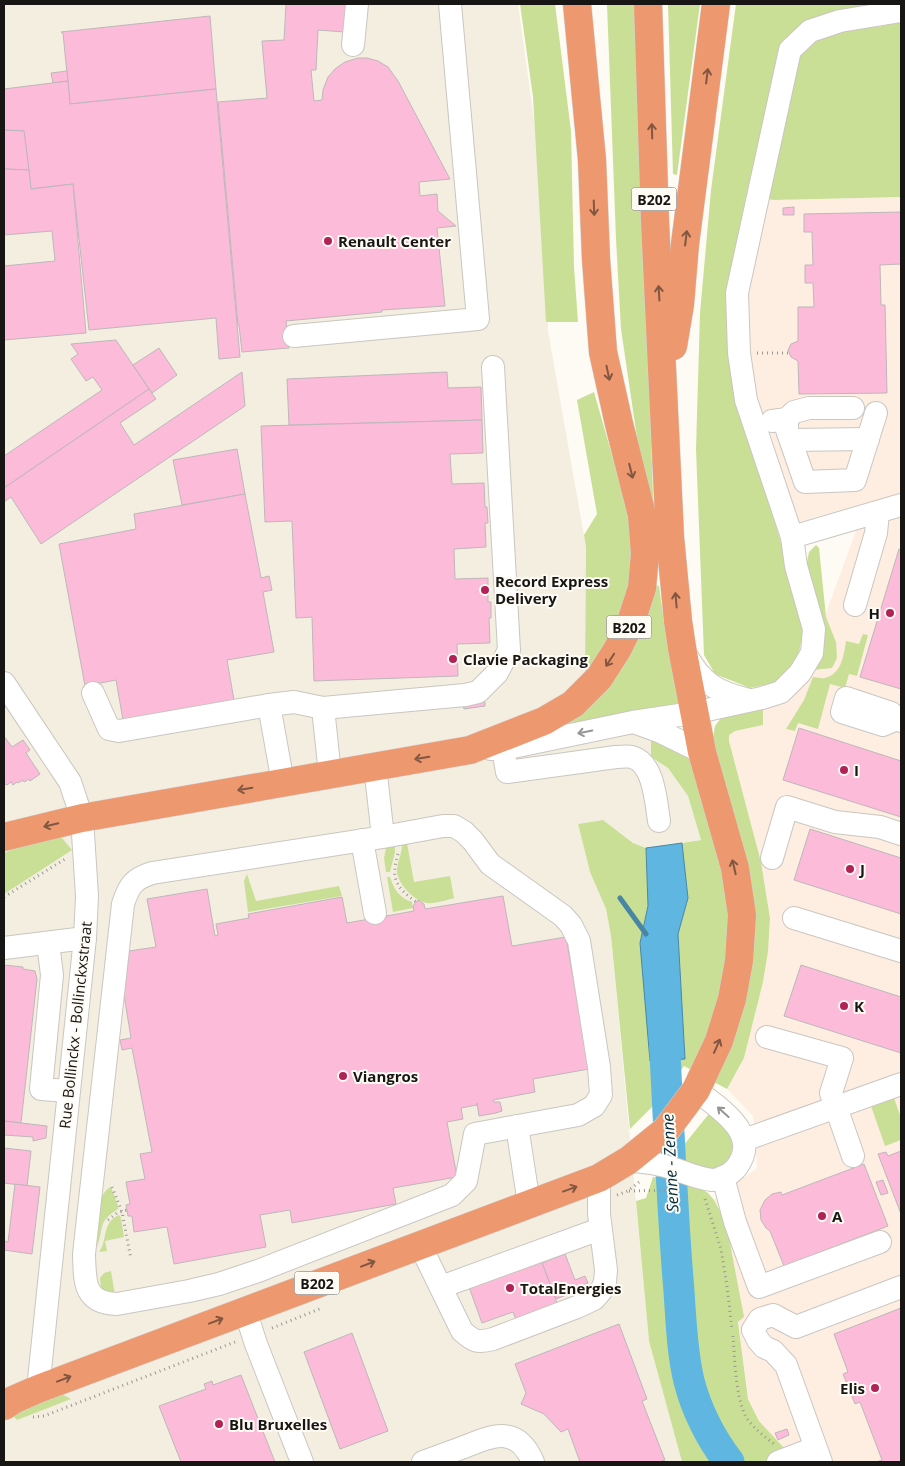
<svg xmlns="http://www.w3.org/2000/svg" width="905" height="1466" viewBox="0 0 905 1466" font-family="'Open Sans',sans-serif">
  <style>
    .commercial { fill: #feeee2 }
    .built { fill: #f4eee1 }
    .green { fill: #c9df96 }
    .water { fill: #5eb6e1; stroke: #4986a4 }
    .lines { fill: none; stroke-linecap: round; stroke-linejoin: round }
    .stream { stroke: #4986a4; stroke-width: 5 }
    .river { stroke: #5eb6e1; stroke-width: 31 }
    .building { fill: #fcbbd9; stroke: #beb7ba }
    .minor-casing { stroke: #cac6c0; stroke-width: 24 }
    .highway-casing { stroke: #d5d5d5; stroke-width: 29 }
    .path { stroke: #9a9793; stroke-width: 3; stroke-dasharray: 1 4; stroke-linecap: butt }
    .minor { stroke: #fff; stroke-width: 22 }
    .highway { stroke: #ed986f; stroke-width: 28 }
    .oneway { stroke: #825742 }
    .oneway2 { stroke: #979695 }
    .poi-dot { fill: #b12257; stroke: #fefbf5; stroke-width: 2 }
    .labels { text-anchor: middle; dominant-baseline: central; stroke-width: 4; stroke-linejoin: round; paint-order: stroke }
    .shield { fill: #fefbf5; stroke: #5c5b58; stroke-width: 1 }
    .shield-label { font-size: 14px; font-weight: bold; fill: #171614 }
    .poi-label { font-size: 15px; font-weight: bold; fill: #171614; stroke: #fefbf5; text-anchor: start }
    .street-label { font-size: 15px; fill: #171614; stroke: #fefbf5 }
    .water-label { font-size: 16px; font-style: italic; fill: #052f41; stroke: #fefbf5 }
  </style>
  <rect width="100%" height="100%" fill="#fefbf5"/>
  <polygon class="commercial" points="746,196 774,200 901,197 901,1462 791,1462 785,1449 759,1421 748,1399 726,1222 714,1200 757,1168 753,1116 727,1089 744,1058 763,982 768,952 770,918 761,862 729,741 729,734 735,731 763,725 763,707 822,624 866,503 777,528 757,463 731,294"/>
  <polygon class="built" points="4,4 518,4 545,200 548,331 586,547 585,677 647,715 651,738 651,757 668,768 688,796 701,840 646,848 633,843 603,820 578,824 590,872 606,909 611,936 649,1341 682,1462 4,1462"/>
  <g class="green">
    <polygon points="520,4 555,4 571,131 574,267 578,322 546,322 533,97"/>
    <polygon points="607,4 636,4 654,523 642,472 621,329 616,239"/>
    <polygon points="668,4 700,4 677,175 673,174"/>
    <polygon points="736,4 874,4 877,27 901,22 901,197 774,200 746,196 731,294 757,463 782,546 803,632 798,658 787,673 773,683 750,688 715,674 704,655 696,449 700,313 711,190"/>
    <polygon points="594,392 633,529 633,579 659,586 667,644 681,708 539,732 585,677 586,547 584,535 597,514 577,400"/>
    <polygon points="816,545 819,548 826,617 836,642 837,658 832,668 813,670 806,567 809,552"/>
    <path d="M 863,634 L 868,635 L 857,676 L 849,674 L 845,688 L 830,684 L 818,729 L 798,723 L 795,731 L 786,729 L 804,700 L 813,677 C 817,677 822,679 825,678 C 842,674 844,654 846,641 L 859,644 Z"/>
    <polygon points="763,707 763,725 735,731 729,735 729,741 761,862 770,918 768,952 763,982 744,1058 727,1089 684,1066 662,1097 630,1129 611,936 606,909 590,872 578,824 603,820 633,843 646,848 648,906 640,943 685,1059 678,934 688,898 682,843 701,840 688,796 668,768 651,757 651,738 712,745 715,726 721,718"/>
    <polygon points="52,836 62,838 72,850 4,894 4,853 37,839"/>
    <path d="M 407,843 L 414,882 L 450,876 L 454,898 C 447,900 435,904 427,903 C 415,902 397,883 397,871 C 397,861 402,855 402,844 Z"/>
    <polygon points="395,845 395,852 390,872 386,872 384,858 386,848"/>
    <polygon points="247,874 256,901 339,886 342,896 248,912 244,881"/>
    <path d="M 387,877 L 390,877 C 394,889 399,898 412,902 L 413,908 L 393,912 Z"/>
    <polygon points="894,1098 901,1118 901,1140 885,1146 871,1106"/>
    <polygon points="712,1110 727,1122 735,1145 730,1159 719,1168 707,1170 689,1165 679,1151"/>
    <polygon points="653,1177 666,1178 700,1188 708,1193 714,1200 726,1222 744,1317 738,1322 748,1399 759,1421 785,1449 791,1462 682,1462 649,1341 636,1201 646,1198"/>
    <path d="M 111,1187 L 118,1206 L 118,1209 C 96,1222 105,1230 96,1248 L 94,1243 C 96,1228 95,1194 111,1187 Z"/>
    <path d="M 119,1215 L 121,1218 L 124,1237 L 105,1241 L 107,1251 L 99,1252 C 108,1241 101,1223 119,1215 Z"/>
    <polygon points="111,1271 115,1295 108,1294 101,1289 100,1278 104,1273"/>
    <polygon points="58,1392 71,1399 17,1420 9,1412"/>
  </g>
  <polygon class="water" points="682,843 688,898 678,934 685,1059 650,1061 640,943 648,906 646,848"/>
  <g class="lines">
    <polyline class="stream" points="620,898 646,934"/>
    <path class="river" d="M 663,1017 C 668,1104 671,1192 678,1279 C 681,1312 681,1348 689,1381 C 696,1409 711,1439 729,1462"/>
  </g>
  <g class="building">
    <polygon points="286,4 346,4 344,32 318,30 316,70 311,70 314,101 322,100 323,90 328,77 335,69 345,62 358,58 367,58 378,61 388,67 398,81 450,179 419,182 420,196 437,194 438,211 456,226 437,228 445,306 382,310 382,312 286,321 289,348 242,352 239,325 238,325 218,102 267,98 262,41 284,40"/>
    <polygon points="210,16 216,89 70,104 63,33 61,32"/>
    <polygon points="67,71 68,81 53,83 51,73"/>
    <polygon points="68,81 70,104 216,89 240,357 219,359 216,318 89,330 73,184 31,189 24,131 4,130 4,89"/>
    <polygon points="4,130 24,131 29,170 4,169"/>
    <polygon points="4,169 29,170 31,189 73,184 86,333 4,340 4,266 55,261 52,231 4,235"/>
    <polygon points="794,207 794,215 783,215 783,208"/>
    <polygon points="901,212 901,264 880,265 881,305 885,305 887,393 799,394 798,361 791,357 788,350 791,344 798,341 798,307 814,307 813,283 805,283 805,265 813,265 812,232 804,232 804,214"/>
    <polygon points="116,340 149,389 4,488 4,456 102,390 93,377 86,381 71,359 78,354 71,344"/>
    <polygon points="159,348 177,375 152,393 133,365"/>
    <polygon points="242,372 245,406 41,544 11,497 4,502 4,488 149,389 156,399 120,423 134,445"/>
    <polygon points="447,372 448,388 481,387 482,420 289,425 287,379"/>
    <polygon points="482,420 483,453 450,454 452,484 484,483 485,507 487,507 488,523 485,523 486,547 454,549 455,579 488,578 488,602 491,602 491,618 489,618 490,643 457,644 458,676 314,681 312,617 296,618 292,521 265,522 261,426"/>
    <polygon points="237,449 245,494 182,505 173,460"/>
    <polygon points="245,494 261,578 269,576 272,590 263,592 274,652 227,660 234,700 123,720 116,680 85,686 59,544 136,529 134,514"/>
    <polygon points="899,549 901,550 901,689 860,677"/>
    <polygon points="485,702 485,706 464,709 463,705"/>
    <polygon points="799,728 901,761 901,817 783,780"/>
    <polygon points="4,736 12,747 23,740 30,750 26,753 40,774 30,781 29,779 24,782 23,780 18,783 17,782 13,785 11,782 7,785 5,784 4,785"/>
    <polygon points="810,829 901,858 901,914 794,880"/>
    <polygon points="207,889 215,936 218,935 216,924 249,918 248,914 342,897 347,923 414,911 413,906 418,900 424,904 425,909 503,896 512,946 566,937 589,1069 533,1079 535,1092 493,1100 494,1102 500,1102 502,1111 496,1113 479,1116 477,1103 477,1105 461,1108 463,1119 447,1122 457,1177 393,1188 396,1204 292,1223 290,1210 260,1215 266,1247 174,1264 167,1227 134,1232 132,1216 128,1216 126,1205 130,1204 126,1182 145,1179 140,1154 152,1152 132,1048 122,1050 120,1040 131,1038 124,995 129,951 156,947 147,899"/>
    <polygon points="4,965 23,967 23,969 35,971 37,979 21,1123 4,1121"/>
    <polygon points="801,965 901,997 901,1053 784,1016"/>
    <polygon points="4,1121 47,1126 46,1138 33,1141 33,1137 4,1135"/>
    <polygon points="4,1148 31,1151 27,1186 4,1183"/>
    <polygon points="901,1151 901,1214 878,1154 886,1152 888,1156"/>
    <polygon points="864,1164 888,1226 784,1266 770,1231 766,1228 761,1220 760,1210 765,1200 772,1194 781,1192 782,1195"/>
    <polygon points="883,1180 888,1193 881,1195 876,1182"/>
    <polygon points="15,1184 40,1187 32,1254 4,1250 4,1241 8,1242"/>
    <polygon points="565,1254 575,1280 585,1276 588,1283 578,1287 579,1290 556,1299 542,1263"/>
    <polygon points="541,1260 557,1303 522,1335 513,1312 482,1323 465,1276"/>
    <polygon points="901,1308 901,1462 876,1462 882,1460 860,1402 855,1404 843,1374 848,1372 834,1334"/>
    <polygon points="619,1324 647,1399 642,1401 665,1460 659,1462 580,1462 568,1429 561,1432 544,1414 521,1404 526,1393 515,1364"/>
    <polygon points="352,1333 388,1431 340,1449 304,1352"/>
    <polygon points="241,1375 275,1462 181,1462 159,1406 206,1389 204,1384 212,1381 213,1385"/>
    <polygon points="787,1429 789,1435 778,1440 775,1433"/>
  </g>
  <g class="lines">
    <g class="minor-casing">
      <g id="minor">
        <polyline points="353,45 357,4"/>
        <polyline points="294,336 478,319 450,4"/>
        <polyline points="787,419 787,430 805,482 855,480 876,413"/>
        <polyline points="772,421 787,419 794,412 809,408 853,408"/>
        <polyline points="791,440 868,439"/>
        <polyline points="792,537 901,505"/>
        <polyline points="855,605 876,533 878,512"/>
        <path d="M 685,653 C 701,683 716,692 749,700"/>
        <polyline points="4,683 70,782 82,818 87,896 85,938 38,1389"/>
        <polyline points="93,693 109,729 119,731 269,705 283,783"/>
        <polyline points="269,705 294,702 323,708"/>
        <polyline points="897,719 883,725 842,712 846,698 891,713 897,719 901,721"/>
        <polyline points="636,723 661,732 702,752"/>
        <polyline points="491,749 503,749 633,722 693,713 762,698 781,692 800,673 812,653 814,629 796,566 792,537 746,400 739,353 737,293 790,50 810,31 840,21 901,11"/>
        <path d="M 503,749 L 507,772 L 616,757 C 621,757 627,756 632,757 C 654,763 656,802 659,821"/>
        <path d="M 375,766 L 383,837 L 152,873 C 133,879 129,886 123,904 L 84,1254 C 85,1281 83,1303 117,1304 L 189,1291 L 219,1284 L 258,1271 L 452,1195 L 466,1181 L 475,1134 L 578,1115 L 594,1106 L 601,1095 L 599,1067 L 579,941 L 571,925 L 563,916 L 490,864 L 473,841 L 464,832 L 454,826 L 443,826 L 383,837"/>
        <polyline points="330,774 323,708 465,695 478,692 497,673 509,650 493,367"/>
        <polyline points="362,840 375,913"/>
        <polyline points="772,858 787,807 835,822 880,827 901,834"/>
        <polyline points="794,918 901,951"/>
        <polyline points="48,943 52,975 41,1089 68,1091"/>
        <polyline points="4,948 85,938"/>
        <polyline points="767,1037 842,1058 831,1093 853,1156"/>
        <polyline points="517,1126 529,1204"/>
        <polyline points="744,1140 901,1084"/>
        <path d="M 629,1160 C 639,1162 650,1162 660,1165 C 677,1168 694,1178 712,1180 C 720,1180 731,1174 736,1168 C 762,1134 720,1109 696,1090"/>
        <polyline points="723,1177 735,1222 759,1287 880,1242"/>
        <path d="M 420,1245 L 462,1331 C 474,1342 478,1343 493,1339 L 577,1307 L 594,1299 L 601,1291 L 605,1282 L 606,1270 L 599,1214 L 599,1178"/>
        <polyline points="441,1287 600,1229"/>
        <polyline points="245,1310 256,1344 302,1462"/>
        <path d="M 423,1462 C 437,1457 450,1452 464,1447 C 494,1435 517,1425 533,1462"/>
        <polyline points="778,1462 815,1448"/>
        <polyline points="821,1462 786,1365 773,1351 764,1347 758,1340 753,1330 760,1319 773,1315 796,1327 901,1287"/>
      </g>
    </g>
    <g class="highway-casing">
      <g id="highway">
        <polyline points="673,346 680,304 685,244 716,4"/>
        <polyline points="4,837 82,818 470,750 544,721 573,704 599,678 617,650 631,622 642,588 645,554 642,515 619,424 603,352 596,259 592,160 577,4"/>
        <polyline points="4,1406 13,1400 38,1389 599,1178 629,1160 666,1130 696,1090 719,1041 732,999 739,961 742,915 735,868 702,752 682,648 678,621 670,537 655,221 648,4"/>
      </g>
    </g>
    <g class="path">
      <polyline points="757,353 789,353"/>
      <path d="M 398,854 C 390,879 397,888 416,902"/>
      <polyline points="4,897 65,859"/>
      <polyline points="112,1187 122,1212 131,1259"/>
      <polyline points="629,1191 671,1190"/>
      <polyline points="617,1195 628,1191 639,1182"/>
      <polyline points="705,1199 721,1249 727,1286 732,1330"/>
      <polyline points="108,1220 117,1213 127,1210"/>
      <polyline points="272,1328 322,1308"/>
      <path d="M 733,1336 C 735,1360 735,1395 746,1417 C 753,1428 764,1436 774,1444"/>
      <polyline points="33,1417 44,1416 235,1342"/>
    </g>
    <use href="#minor" class="minor"/>
    <use href="#highway" class="highway"/>
  </g>
  <defs><path id="oneway-shaft" d="M-6 0H5M1.5-3L5.5 0L1.5 3" fill="none" stroke-width="1.6" stroke-linecap="round" stroke-linejoin="round" transform="scale(1.25)"/></defs>
  <g class="oneway">
    <use href="#oneway-shaft" transform="translate(707 76) rotate(-83)"/>
    <use href="#oneway-shaft" transform="translate(652 131) rotate(-92)"/>
    <use href="#oneway-shaft" transform="translate(594 208) rotate(88)"/>
    <use href="#oneway-shaft" transform="translate(686 238) rotate(-83)"/>
    <use href="#oneway-shaft" transform="translate(659 293) rotate(-93)"/>
    <use href="#oneway-shaft" transform="translate(608 373) rotate(78)"/>
    <use href="#oneway-shaft" transform="translate(631 471) rotate(76)"/>
    <use href="#oneway-shaft" transform="translate(676 600) rotate(-95)"/>
    <use href="#oneway-shaft" transform="translate(610 660) rotate(123)"/>
    <use href="#oneway-shaft" transform="translate(422 758) rotate(170)"/>
    <use href="#oneway-shaft" transform="translate(245 789) rotate(170)"/>
    <use href="#oneway-shaft" transform="translate(51 825) rotate(167)"/>
    <use href="#oneway-shaft" transform="translate(734 867) rotate(-103)"/>
    <use href="#oneway-shaft" transform="translate(717 1046) rotate(-66)"/>
    <use href="#oneway-shaft" transform="translate(570 1189) rotate(-20)"/>
    <use href="#oneway-shaft" transform="translate(368 1264) rotate(-21)"/>
    <use href="#oneway-shaft" transform="translate(216 1321) rotate(-21)"/>
    <use href="#oneway-shaft" transform="translate(64 1379) rotate(-21)"/>
  </g>
  <g class="oneway2">
    <use href="#oneway-shaft" transform="translate(585 732) rotate(168)"/>
    <use href="#oneway-shaft" transform="translate(723 1112) rotate(-138)"/>
  </g>
  <g class="poi-dot">
    <circle cx="328" cy="241" r="5"/>
    <circle cx="485" cy="590" r="5"/>
    <circle cx="890" cy="613" r="5"/>
    <circle cx="453" cy="659" r="5"/>
    <circle cx="844" cy="770" r="5"/>
    <circle cx="850" cy="869" r="5"/>
    <circle cx="844" cy="1006" r="5"/>
    <circle cx="343" cy="1076" r="5"/>
    <circle cx="822" cy="1216" r="5"/>
    <circle cx="510" cy="1288" r="5"/>
    <circle cx="875" cy="1388" r="5"/>
    <circle cx="219" cy="1424" r="5"/>
  </g>
  <g class="labels">
    <g class="shield">
      <rect x="631.5" y="187.5" width="45" height="23" rx="4"/>
      <rect x="606.5" y="615.5" width="45" height="23" rx="4"/>
      <rect x="294.5" y="1271.5" width="45" height="23" rx="4"/>
    </g>
    <g class="shield-label">
      <text x="654" y="199">B202</text>
      <text x="629" y="627">B202</text>
      <text x="317" y="1283">B202</text>
    </g>
    <g class="poi-label">
      <text x="338" y="241">Renault Center</text>
      <text x="495" y="581">Record Express<tspan x="495" dy="17">Delivery</tspan></text>
      <text x="880" y="613" text-anchor="end">H</text>
      <text x="463" y="659">Clavie Packaging</text>
      <text x="854" y="770">I</text>
      <text x="860" y="869">J</text>
      <text x="854" y="1006">K</text>
      <text x="353" y="1076">Viangros</text>
      <text x="832" y="1216">A</text>
      <text x="520" y="1288">TotalEnergies</text>
      <text x="865" y="1388" text-anchor="end">Elis</text>
      <text x="229" y="1424">Blu Bruxelles</text>
    </g>
    <g class="street-label">
      <text transform="translate(75 1025) rotate(-84)">Rue Bollinckx - Bollinckxstraat</text>
    </g>
    <g class="water-label">
      <text transform="translate(670 1163) rotate(-93)">Senne - Zenne</text>
    </g>
  </g>
  <rect width="905" height="1466" fill="none" stroke="#171614" stroke-width="10"/>
</svg>
